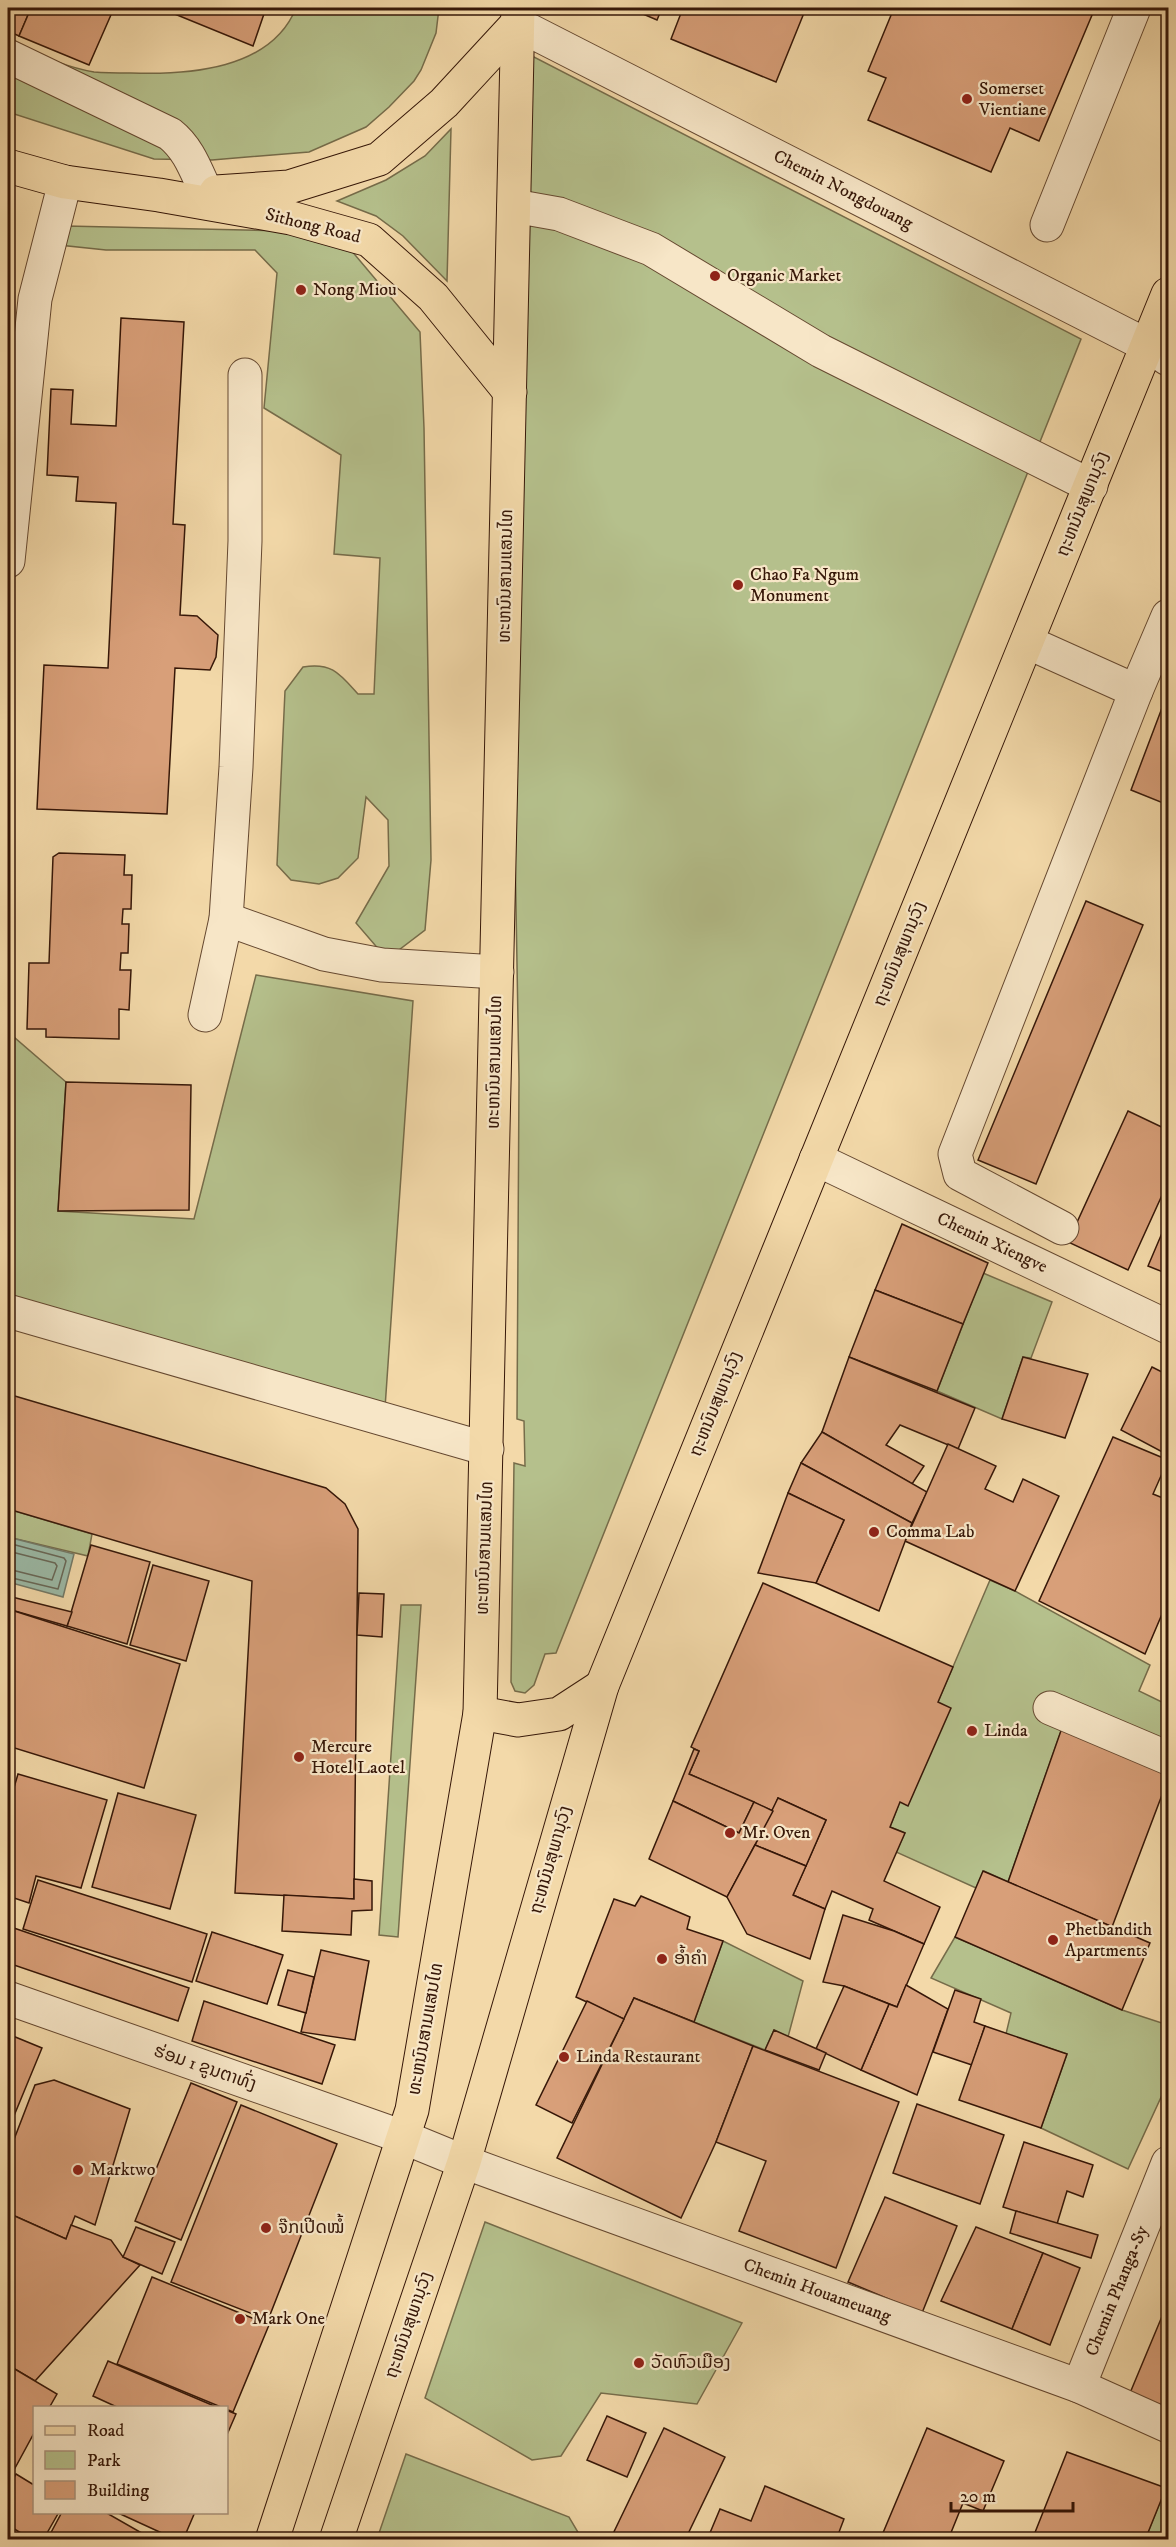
<svg xmlns="http://www.w3.org/2000/svg" width="1176" height="2547" viewBox="0 0 1176 2547" font-family="'IM FELL DW Pica','Noto Sans Lao',serif">
  <style>
    .green { fill: #b5c08c; stroke: #766c4a; stroke-width: 1.5 }
    .water { fill: #9bbaa7; stroke: #737967; stroke-width: 1.5 }
    .lines { fill: none; stroke-linecap: round; stroke-linejoin: round }
    .shore { stroke: #686858; stroke-width: 1.5 }
    .building { fill: #d89f79; stroke: #361708; stroke-width: 1.5 }
    .minor-casing { stroke: #654830; stroke-width: 35 }
    .major-casing { stroke: #361708; stroke-width: 35 }
    .highway-casing { stroke: #361708; stroke-width: 35 }
    .minor { stroke: #f7e6c7; stroke-width: 33 }
    .major { stroke: #f3d9a9; stroke-width: 33 }
    .highway { stroke: #f3d9a9; stroke-width: 33 }
    .poi-dot { fill: #8f2418; stroke: #f7e6c7; stroke-width: 2 }
    .labels { text-anchor: middle; dominant-baseline: central; stroke-width: 4.5; stroke-linejoin: round; paint-order: stroke }
    .poi-label { font-size: 18px; fill: #361708; stroke: #f7e6c7; text-anchor: start }
    .street-label { font-size: 18px; fill: #361708; stroke: #f7e6c7 }
  </style>
  <rect width="100%" height="100%" fill="#f3d9a9"/>
  <filter id="stains"><feTurbulence type="fractalNoise" baseFrequency=".00333" numOctaves="4"/><feColorMatrix values="0 0 0 0 .2 0 0 0 0 .09 0 0 0 0 .02 0 0 0 .5 -.17"/></filter>
  <radialGradient id="worn" r=".72"><stop offset=".6" stop-color="#630" stop-opacity="0"/><stop offset="1" stop-color="#630" stop-opacity=".3"/></radialGradient>
  <g class="green">
    <path d="M 296,8 L 439,8 L 436,33 L 421,70 L 414,81 L 389,107 L 366,127 L 309,152 L 212,160 L 154,159 L 8,112 L 8,41 C 36,53 64,67 94,72 C 106,73 119,73 131,73 C 188,75 271,70 296,8 Z"/>
    <polygon points="501,40 1081,339 556,1653 545,1654 534,1685 525,1693 515,1691 511,1682 514,1463 525,1466 524,1421 517,1419 519,1079"/>
    <polygon points="451,129 447,281 403,236 376,216 337,201 386,180 425,156"/>
    <path d="M 66,226 L 290,231 L 345,243 L 420,332 L 424,428 L 431,860 L 425,930 L 387,959 L 356,923 L 389,866 L 388,820 L 366,797 L 358,858 L 338,878 L 319,884 L 291,880 L 277,865 L 285,691 L 303,667 C 332,662 340,674 358,694 L 374,694 L 380,558 L 334,554 L 341,455 L 264,408 L 277,273 L 255,250 L 106,250 L 59,245 Z"/>
    <polygon points="256,975 413,1001 385,1408 8,1308 8,1032 66,1082 58,1211 194,1219"/>
    <polygon points="983,1273 1052,1302 1031,1358 1023,1357 1002,1419 937,1391"/>
    <polygon points="8,1509 92,1534 88,1556 8,1537"/>
    <polygon points="990,1580 1015,1591 1150,1665 1139,1691 1168,1705 1168,1769 1064,1723 1008,1882 984,1871 976,1888 896,1852 905,1833 890,1827 938,1702"/>
    <polygon points="401,1605 421,1605 398,1937 379,1935"/>
    <polygon points="955,1937 1122,2010 1168,2025 1168,2082 1128,2169 1041,2128 1067,2054 1006,2034 1011,2013 931,1978"/>
    <polygon points="723,1941 803,1981 788,2037 774,2030 765,2050 694,2022"/>
    <polygon points="485,2222 742,2323 697,2404 601,2393 561,2456 532,2460 425,2398"/>
    <polygon points="406,2454 569,2517 582,2539 377,2539"/>
    <polygon points="1162,2497 1168,2501 1168,2539 1145,2540"/>
  </g>
  <polygon class="water" points="8,1537 74,1554 63,1597 8,1582"/>
  <g class="lines">
    <g class="shore">
      <polyline points="8,1543 64,1558 66,1561 58,1589 8,1577"/>
      <polyline points="8,1551 55,1563 57,1566 52,1580 8,1569"/>
    </g>
  </g>
  <g class="building">
    <polygon points="8,8 31,8 19,36 8,31"/>
    <polygon points="31,8 114,8 89,65 19,36"/>
    <polygon points="160,8 266,8 253,46"/>
    <polygon points="629,8 662,8 657,20"/>
    <polygon points="683,8 806,8 776,82 671,39"/>
    <polygon points="894,8 1095,8 1039,141 1010,128 991,172 868,120 886,78 868,71"/>
    <polygon points="121,318 184,322 173,524 185,525 180,615 197,616 218,635 216,657 210,670 175,668 167,814 37,809 44,665 108,668 116,503 76,501 78,477 47,475 51,389 73,390 71,424 116,426"/>
    <polygon points="1168,692 1168,805 1131,790"/>
    <polygon points="8,815 13,816 8,855"/>
    <polygon points="59,853 125,855 124,875 132,875 131,909 123,909 122,924 129,924 128,953 121,953 120,970 131,970 129,1010 119,1009 119,1039 46,1037 46,1029 27,1029 29,963 49,963 53,857"/>
    <polygon points="1086,901 1143,925 1036,1184 978,1160"/>
    <polygon points="66,1082 191,1085 189,1210 58,1211"/>
    <polygon points="1128,1111 1168,1130 1168,1182 1128,1270 1068,1242"/>
    <polygon points="1168,1219 1168,1274 1148,1266"/>
    <polygon points="902,1224 988,1263 963,1324 875,1290"/>
    <polygon points="875,1290 963,1324 937,1391 849,1357"/>
    <polygon points="849,1357 975,1408 958,1449 900,1425 886,1445 924,1466 912,1484 822,1432"/>
    <polygon points="1023,1357 1088,1374 1065,1438 1002,1419"/>
    <polygon points="1152,1367 1168,1375 1168,1455 1121,1430"/>
    <polygon points="8,1394 326,1488 345,1504 358,1529 354,1899 235,1893 252,1581 8,1509"/>
    <polygon points="822,1432 927,1492 912,1523 801,1463"/>
    <polygon points="1113,1437 1168,1460 1153,1494 1168,1500 1168,1600 1145,1654 1039,1601"/>
    <polygon points="948,1444 996,1466 985,1489 1013,1502 1023,1479 1059,1496 1015,1591 905,1541"/>
    <polygon points="801,1463 912,1523 879,1611 816,1583 844,1520 788,1493"/>
    <polygon points="788,1493 844,1520 816,1583 758,1573"/>
    <polygon points="91,1545 150,1562 127,1644 67,1626"/>
    <polygon points="153,1565 209,1581 186,1661 130,1645"/>
    <polygon points="763,1583 953,1667 938,1702 951,1708 908,1806 900,1802 890,1827 905,1833 884,1881 940,1907 924,1944 869,1920 873,1909 832,1891 825,1909 793,1895 826,1820 778,1798 773,1811 689,1774 699,1751 691,1747"/>
    <polygon points="359,1593 384,1594 382,1637 357,1635"/>
    <polygon points="8,1596 72,1612 67,1626 8,1609"/>
    <polygon points="8,1609 180,1664 144,1788 8,1746"/>
    <polygon points="1064,1722 1168,1769 1168,1779 1112,1927 1008,1882"/>
    <polygon points="694,1749 699,1751 689,1774 754,1802 739,1833 673,1801"/>
    <polygon points="18,1774 107,1800 81,1888 36,1876 29,1903 8,1896 8,1808"/>
    <polygon points="118,1793 196,1815 170,1909 92,1887"/>
    <polygon points="778,1798 826,1820 806,1866 755,1845"/>
    <polygon points="673,1801 739,1833 754,1802 773,1811 727,1897 649,1859"/>
    <polygon points="755,1845 806,1866 793,1895 825,1909 810,1959 747,1934 727,1897"/>
    <polygon points="983,1871 1150,1943 1122,2010 955,1937"/>
    <polygon points="354,1879 372,1881 372,1910 352,1911 351,1935 282,1931 284,1895 354,1899"/>
    <polygon points="38,1880 207,1934 192,1982 23,1929"/>
    <polygon points="641,1896 690,1917 687,1929 723,1941 694,2022 634,1998 624,2019 576,1997 614,1899 635,1906"/>
    <polygon points="843,1915 894,1931 924,1944 897,2007 844,1986 823,1982"/>
    <polygon points="8,1926 189,1988 178,2021 8,1963"/>
    <polygon points="212,1932 283,1955 267,2004 196,1981"/>
    <polygon points="321,1950 369,1961 355,2040 301,2032"/>
    <polygon points="288,1970 314,1977 306,2013 278,2005"/>
    <polygon points="906,1985 948,2009 917,2095 861,2070 889,2004 897,2007"/>
    <polygon points="844,1986 889,2004 861,2070 816,2049"/>
    <polygon points="955,1990 981,1999 974,2022 985,2026 972,2065 933,2052"/>
    <polygon points="634,1998 753,2046 716,2142 681,2218 557,2158"/>
    <polygon points="204,2001 335,2045 322,2084 192,2041"/>
    <polygon points="587,2001 624,2019 572,2123 536,2105"/>
    <polygon points="985,2026 1067,2054 1041,2128 959,2100"/>
    <polygon points="774,2030 826,2053 819,2070 765,2050"/>
    <polygon points="8,2034 42,2048 11,2123 8,2122"/>
    <polygon points="753,2046 899,2102 836,2268 739,2231 766,2161 716,2142"/>
    <polygon points="54,2080 130,2109 95,2225 75,2216 66,2239 8,2213 8,2155 35,2085"/>
    <polygon points="191,2083 237,2102 181,2240 135,2221"/>
    <polygon points="917,2104 1004,2135 980,2204 893,2173"/>
    <polygon points="241,2105 337,2144 268,2320 171,2282"/>
    <polygon points="1024,2142 1093,2165 1083,2197 1067,2191 1057,2224 1003,2207"/>
    <polygon points="885,2197 957,2226 922,2313 848,2282"/>
    <polygon points="1016,2211 1098,2235 1091,2258 1010,2233"/>
    <polygon points="8,2213 66,2239 71,2225 111,2240 123,2257 140,2265 35,2381 8,2365"/>
    <polygon points="136,2227 175,2242 162,2274 123,2257"/>
    <polygon points="976,2227 1043,2253 1012,2329 941,2301"/>
    <polygon points="1043,2253 1080,2268 1050,2345 1012,2329"/>
    <polygon points="152,2277 269,2325 233,2412 117,2364"/>
    <polygon points="1168,2302 1168,2409 1130,2393"/>
    <polygon points="108,2361 219,2408 119,2408 93,2396"/>
    <polygon points="8,2365 57,2394 49,2408 34,2408 34,2433 8,2481"/>
    <polygon points="226,2410 236,2414 226,2437"/>
    <polygon points="607,2416 646,2433 627,2477 587,2460"/>
    <polygon points="664,2428 725,2457 685,2540 610,2540"/>
    <polygon points="927,2428 1004,2461 983,2511 963,2503 948,2540 880,2540"/>
    <polygon points="1067,2452 1166,2488 1145,2540 1032,2540"/>
    <polygon points="16,2474 34,2485 34,2512 59,2512 43,2540 32,2540 8,2525 8,2489"/>
    <polygon points="765,2486 844,2519 836,2540 707,2540 720,2509 751,2521"/>
    <polygon points="62,2512 105,2512 154,2540 47,2540"/>
    <polygon points="116,2512 195,2512 183,2540 177,2540"/>
  </g>
  <g class="lines">
    <g class="minor-casing">
      <g id="minor">
        <polyline points="517,24 1148,346 1168,359"/>
        <path d="M 8,56 L 170,134 C 189,149 196,171 206,192"/>
        <polyline points="514,206 559,214 651,249 821,351 1091,486"/>
        <polyline points="1047,225 1134,8"/>
        <polyline points="8,561 35,299 65,182"/>
        <polyline points="1027,642 1136,691"/>
        <polyline points="226,919 324,954 382,965 497,972"/>
        <polyline points="205,1015 226,919 236,767 245,541 245,375"/>
        <polyline points="816,1159 1168,1327"/>
        <polyline points="1062,1228 960,1174 955,1154 1136,691 1168,616"/>
        <polyline points="8,1311 487,1449"/>
        <polyline points="1050,1708 1168,1758"/>
        <polyline points="8,1998 403,2137 464,2162 1079,2386 1168,2426"/>
        <polyline points="1079,2386 1168,2163"/>
      </g>
    </g>
    <g class="major-casing">
      <g id="major">
        <polyline points="8,166 65,182 159,195 291,218 369,240 433,297 510,392"/>
        <polyline points="216,192 289,187 379,159 444,103 517,24"/>
      </g>
    </g>
    <g class="highway-casing">
      <g id="highway">
        <polyline points="480,1713 518,1720 559,1714 602,1686"/>
        <polyline points="272,2540 412,2110 480,1713 518,8"/>
        <polyline points="336,2540 464,2162 602,1686 1168,294"/>
      </g>
    </g>
    <use href="#minor" class="minor"/>
    <use href="#major" class="major"/>
    <use href="#highway" class="highway"/>
  </g>
  <g class="poi-dot">
    <circle cx="967" cy="99" r="6"/>
    <circle cx="715" cy="276" r="6"/>
    <circle cx="301" cy="290" r="6"/>
    <circle cx="738" cy="585" r="6"/>
    <circle cx="874" cy="1532" r="6"/>
    <circle cx="972" cy="1731" r="6"/>
    <circle cx="299" cy="1757" r="6"/>
    <circle cx="730" cy="1833" r="6"/>
    <circle cx="1053" cy="1940" r="6"/>
    <circle cx="662" cy="1959" r="6"/>
    <circle cx="564" cy="2057" r="6"/>
    <circle cx="78" cy="2170" r="6"/>
    <circle cx="266" cy="2228" r="6"/>
    <circle cx="240" cy="2319" r="6"/>
    <circle cx="639" cy="2363" r="6"/>
  </g>
  <g class="labels">
    <g class="poi-label">
      <text x="979" y="89">Somerset<tspan x="979" dy="21">Vientiane</tspan></text>
      <text x="727" y="276">Organic Market</text>
      <text x="313" y="290">Nong Miou</text>
      <text x="750" y="575">Chao Fa Ngum<tspan x="750" dy="21">Monument</tspan></text>
      <text x="886" y="1532">Comma Lab</text>
      <text x="984" y="1731">Linda</text>
      <text x="311" y="1747">Mercure<tspan x="311" dy="21">Hotel Laotel</tspan></text>
      <text x="742" y="1833">Mr. Oven</text>
      <text x="1065" y="1930">Phetbandith<tspan x="1065" dy="21">Apartments</tspan></text>
      <text x="674" y="1959">ອ້ຳຄຳ</text>
      <text x="576" y="2057">Linda Restaurant</text>
      <text x="90" y="2170">Marktwo</text>
      <text x="278" y="2228">ຈ໊ກເປີດໝ້ໍ</text>
      <text x="252" y="2319">Mark One</text>
      <text x="651" y="2363">ວັດຫົວເມືອງ</text>
    </g>
    <g class="street-label">
      <text transform="translate(843 190) rotate(27)">Chemin Nongdouang</text>
      <text transform="translate(313 226) rotate(14)">Sithong Road</text>
      <text transform="translate(1083 504) rotate(-68)">ຖະຫນົນສຸພານຸວົງ</text>
      <text transform="translate(506 576) rotate(-89)">ທະຫນົນສາມແສນໄທ</text>
      <text transform="translate(900 954) rotate(-68)">ຖະຫນົນສຸພານຸວົງ</text>
      <text transform="translate(495 1062) rotate(-89)">ທະຫນົນສາມແສນໄທ</text>
      <text transform="translate(992 1243) rotate(25)">Chemin Xiengve</text>
      <text transform="translate(716 1404) rotate(-68)">ຖະຫນົນສຸພານຸວົງ</text>
      <text transform="translate(485 1548) rotate(-88)">ທະຫນົນສາມແສນໄທ</text>
      <text transform="translate(551 1860) rotate(-74)">ຖະຫນົນສຸພານຸວົງ</text>
      <text transform="translate(426 2029) rotate(-80)">ທະຫນົນສາມແສນໄທ</text>
      <text transform="translate(205 2068) rotate(19)">ຮ່ອມ 1 ຂູນຕາທົ່ງ</text>
      <text transform="translate(817 2291) rotate(20)">Chemin Houameuang</text>
      <text transform="translate(1117 2291) rotate(-68)">Chemin Phanga-Sy</text>
      <text transform="translate(409 2325) rotate(-71)">ຖະຫນົນສຸພານຸວົງ</text>
    </g>
  </g>
  <rect width="1176" height="2547" fill="none" stroke="#f3d9a9" stroke-width="30"/>
  <rect x="9" y="9" width="1158" height="2529" fill="none" stroke="#361708" stroke-width="3"/>
  <rect x="15" y="15" width="1146" height="2517" fill="none" stroke="#361708" stroke-width="1.5"/>
  <rect x="33" y="2406" width="195" height="108" fill="#f7e6c7" stroke="#aa937b" stroke-width="1.5"/>
  <rect x="45" y="2426" width="30" height="9" fill="#f3d9a9" stroke="#aa937b" stroke-width="1.5"/>
  <text x="87" y="2436" font-size="18" fill="#361708">Road</text>
  <rect x="45" y="2451" width="30" height="18" fill="#b5c08c" stroke="#aa937b" stroke-width="1.5"/>
  <text x="87" y="2466" font-size="18" fill="#361708">Park</text>
  <rect x="45" y="2481" width="30" height="18" fill="#d89f79" stroke="#aa937b" stroke-width="1.5"/>
  <text x="87" y="2496" font-size="18" fill="#361708">Building</text>
  <path d="M951 2502v9h122v-9" fill="none" stroke="#361708" stroke-width="3"/>
  <text x="960" y="2502" font-size="18" fill="#361708" stroke="#f7e6c7" stroke-width="4.5" paint-order="stroke">20 m</text>
  <rect width="100%" height="100%" filter="url(#stains)"/>
  <rect width="100%" height="100%" fill="url(#worn)"/>
</svg>
